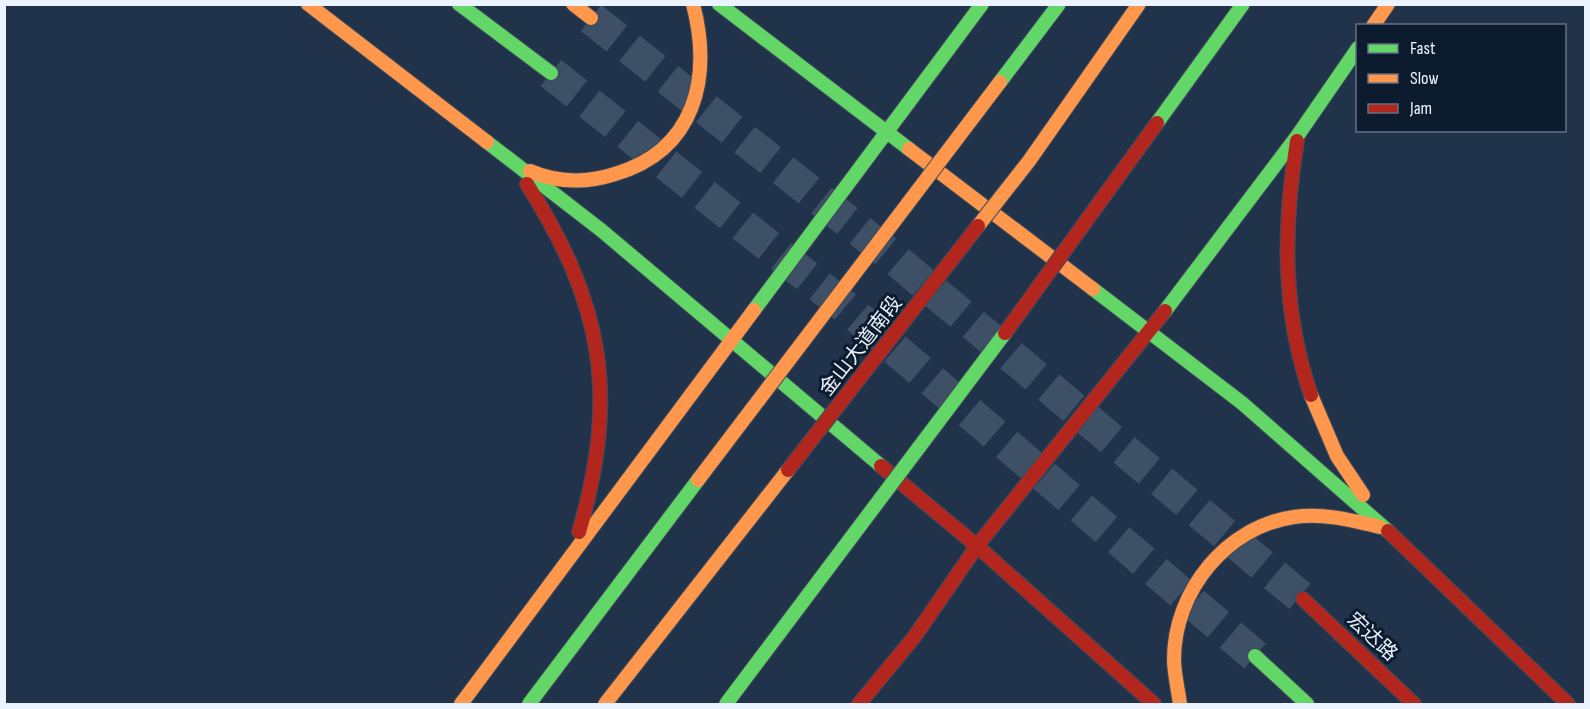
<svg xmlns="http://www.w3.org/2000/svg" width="1590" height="709" viewBox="0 0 1590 709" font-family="'Sofia Sans Condensed','Noto Sans SC',sans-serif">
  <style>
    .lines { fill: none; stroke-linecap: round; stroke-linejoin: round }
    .primary-tunnel { stroke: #3e5065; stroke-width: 33; stroke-dasharray: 33 16; stroke-linecap: butt }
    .fast-casing { stroke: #3f4b5a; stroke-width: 16 }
    .slow-casing { stroke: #3f4b5a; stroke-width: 16 }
    .jam-casing { stroke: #3f4b5a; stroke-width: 16 }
    .fast { stroke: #63d668; stroke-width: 14 }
    .slow { stroke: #ff974d; stroke-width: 14 }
    .jam { stroke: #b3261e; stroke-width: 14 }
    .fast-bridge-casing { stroke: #3f4b5a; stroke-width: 16; stroke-linecap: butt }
    .slow-bridge-casing { stroke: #3f4b5a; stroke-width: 16; stroke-linecap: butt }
    .jam-bridge-casing { stroke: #3f4b5a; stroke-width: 16; stroke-linecap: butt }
    .fast-bridge { stroke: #63d668; stroke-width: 14 }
    .slow-bridge { stroke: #ff974d; stroke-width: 14 }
    .jam-bridge { stroke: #b3261e; stroke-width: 14 }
    .labels { text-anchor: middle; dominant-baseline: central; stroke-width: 6; stroke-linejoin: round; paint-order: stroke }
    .street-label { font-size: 20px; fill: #ebf3fe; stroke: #0c1b2d }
  </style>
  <rect width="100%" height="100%" fill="#20334a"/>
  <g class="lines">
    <g class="primary-tunnel">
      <polyline points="591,18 884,250 1303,599"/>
      <polyline points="551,73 842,304 1255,656"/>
    </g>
    <g class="fast-casing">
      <g id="fast">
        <polyline points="459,4 551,73"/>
        <polyline points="719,4 909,149"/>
        <polyline points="487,142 601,230 881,466"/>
        <polyline points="1093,289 1242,403 1388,531"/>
        <polyline points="754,310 982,4"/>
        <polyline points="1165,311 1298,135 1358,48"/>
        <polyline points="1255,656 1307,704"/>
      </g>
    </g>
    <g class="slow-casing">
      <g id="slow">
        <polyline points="308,4 487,142"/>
        <polyline points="573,4 591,18"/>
        <polyline points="1373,26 1388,4"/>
        <polyline points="909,149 1093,289"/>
        <path d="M 530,171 C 558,183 587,183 615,174 C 696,150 712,77 693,4"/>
        <polyline points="1311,395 1337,456 1363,495"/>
        <polyline points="461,704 754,310"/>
        <path d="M 1180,704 C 1178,689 1174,673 1174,659 C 1174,591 1227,526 1294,517 C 1324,513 1351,520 1380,527"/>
      </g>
    </g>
    <g class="jam-casing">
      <g id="jam">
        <path d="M 1297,141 C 1283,227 1282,312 1311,395"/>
        <path d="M 527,184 C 603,304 619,395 579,532"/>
        <polyline points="881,466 977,546 1154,704"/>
        <polyline points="1388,531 1568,704"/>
        <polyline points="1303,599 1414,704"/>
        <polyline points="859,704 915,636 977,546 1165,311"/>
      </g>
    </g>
    <use href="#fast" class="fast"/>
    <use href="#slow" class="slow"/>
    <use href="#jam" class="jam"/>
    <g class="fast-bridge-casing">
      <g id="fast-bridge">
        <polyline points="1000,82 1059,4"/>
        <polyline points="1157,123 1243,4"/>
        <polyline points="529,704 698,480"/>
        <polyline points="726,704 1005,333"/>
      </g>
    </g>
    <g class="slow-bridge-casing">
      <g id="slow-bridge">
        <polyline points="978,226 1029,161 1139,4"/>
        <polyline points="698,480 1000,82"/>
        <polyline points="605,704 788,470"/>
      </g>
    </g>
    <g class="jam-bridge-casing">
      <g id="jam-bridge">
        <polyline points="1005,333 1157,123"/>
        <polyline points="788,470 978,226"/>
      </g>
    </g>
    <use href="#fast-bridge" class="fast-bridge"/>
    <use href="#slow-bridge" class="slow-bridge"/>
    <use href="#jam-bridge" class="jam-bridge"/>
  </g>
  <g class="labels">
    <g class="street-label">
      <text transform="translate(861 346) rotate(-52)">金山大道南段</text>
      <text transform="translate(1372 637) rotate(43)">宏达路</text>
    </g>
  </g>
  <rect width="1590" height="709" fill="none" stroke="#ebf3fe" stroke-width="12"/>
  <rect x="1356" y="24" width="210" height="108" fill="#0c1b2d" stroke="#657181" stroke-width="1.5"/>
  <rect x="1368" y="44" width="30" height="9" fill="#63d668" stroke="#657181" stroke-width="1.5"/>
  <text x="1410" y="54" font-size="18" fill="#ebf3fe">Fast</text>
  <rect x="1368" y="74" width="30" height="9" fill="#ff974d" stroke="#657181" stroke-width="1.5"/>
  <text x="1410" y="84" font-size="18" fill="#ebf3fe">Slow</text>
  <rect x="1368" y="104" width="30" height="9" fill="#b3261e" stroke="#657181" stroke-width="1.5"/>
  <text x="1410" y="114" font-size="18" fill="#ebf3fe">Jam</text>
</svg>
